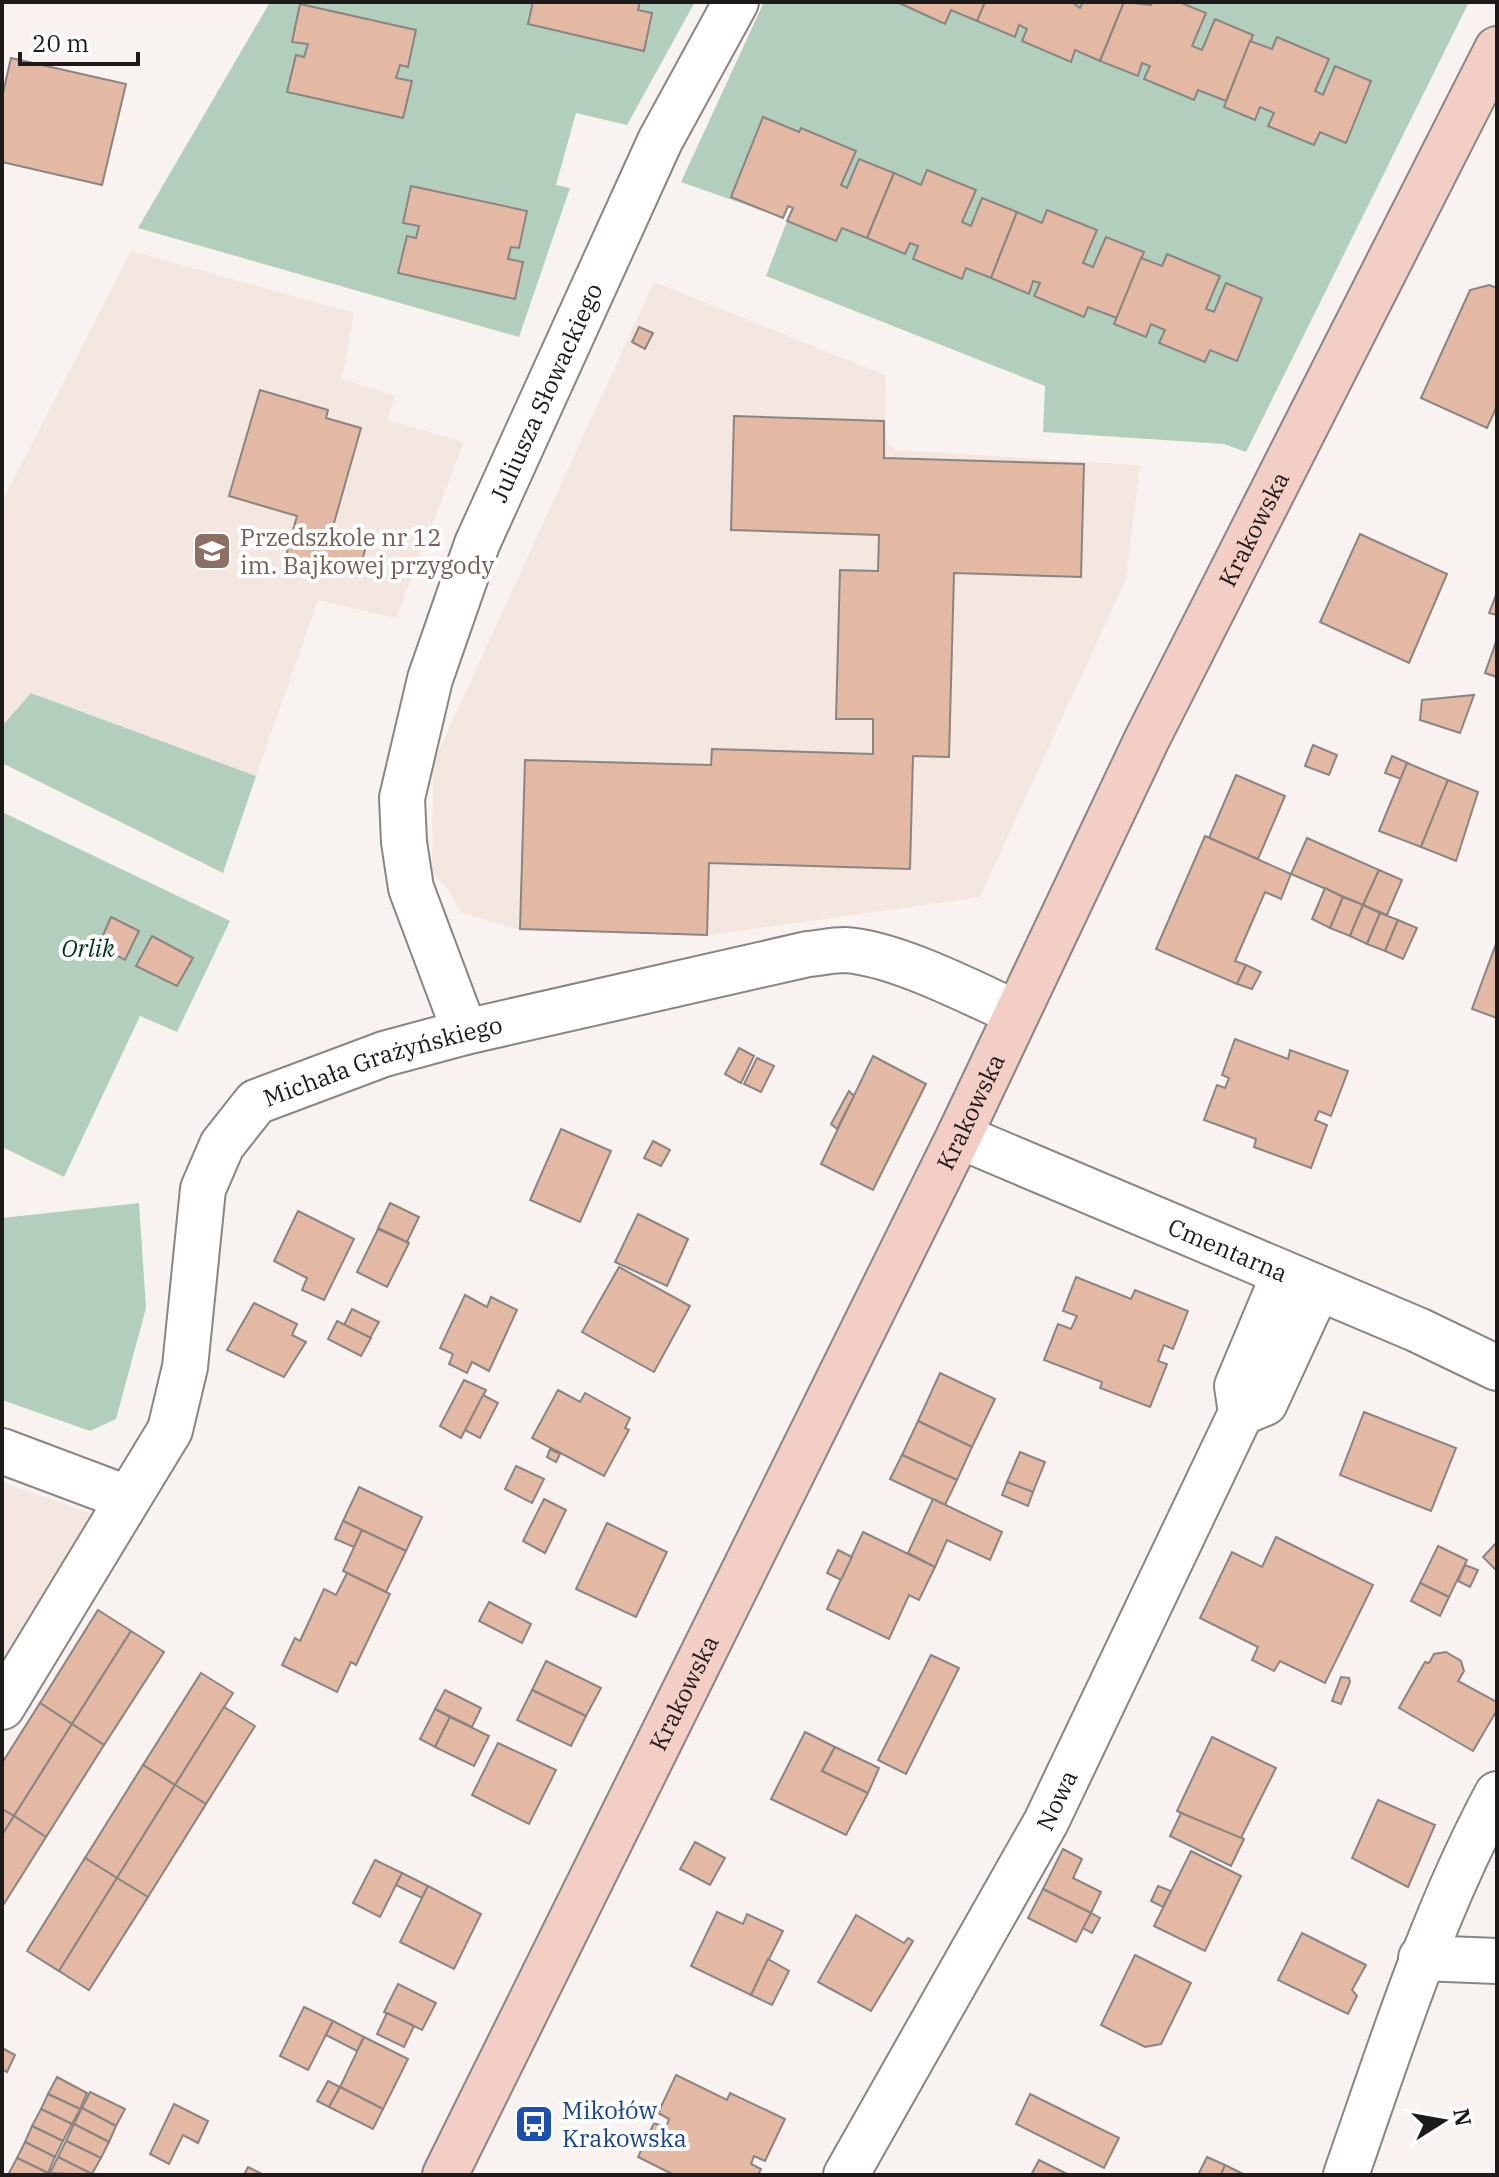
<svg xmlns="http://www.w3.org/2000/svg" width="1499" height="2177" viewBox="0 0 1499 2177" font-family="'IBM Plex Serif',serif">
  <style>
    .built { fill: #f3e7e0 }
    .green { fill: #b2cfbd }
    .building { fill: #e4b9a4; stroke: #898583; stroke-width: 2 }
    .lines { fill: none; stroke-linecap: round; stroke-linejoin: round }
    .street-casing { stroke: #898583; stroke-width: 48 }
    .secondary-casing { stroke: #898583; stroke-width: 48 }
    .street { stroke: #fff; stroke-width: 44 }
    .secondary { stroke: #f3cec5; stroke-width: 44 }
    .labels { text-anchor: middle; dominant-baseline: central; stroke-width: 8; stroke-linejoin: round; paint-order: stroke }
    .street-label { font-size: 24px; fill: #1d1b1a; stroke: #fff }
    .education-label { font-size: 24px; fill: #785e54; stroke: #fff; text-anchor: start }
    .park-label { font-size: 24px; font-style: italic; fill: #00361e; stroke: #fff }
    .transit-label { font-size: 24px; fill: #164399; stroke: #fff; text-anchor: start }
  </style>
  <rect width="100%" height="100%" fill="#f8f3f1"/>
  <g class="built">
    <polygon points="131,251 354,313 342,379 395,396 387,420 464,442 396,618 318,600 256,776 31,693 2,726 2,502"/>
    <polygon points="654,282 885,375 886,441 896,450 1140,465 1126,579 980,897 711,935 516,929 462,913 448,889 432,872 433,763"/>
    <polygon points="2,1482 94,1514 2,1662"/>
  </g>
  <g class="green">
    <polygon points="270,2 695,2 627,125 576,113 556,185 570,188 519,337 138,228"/>
    <polygon points="764,2 1469,2 1246,452 1224,444 1043,432 1045,386 766,276 792,208 787,206 783,218 681,182"/>
    <polygon points="31,693 256,776 223,873 2,763 2,726"/>
    <polygon points="2,812 230,921 177,1032 140,1016 64,1177 2,1147"/>
    <polygon points="139,1203 146,1308 116,1419 90,1431 2,1400 2,1218"/>
  </g>
  <g class="building">
    <polygon points="533,2 640,2 638,10 652,13 644,51 528,24"/>
    <polygon points="897,2 985,2 977,21 951,10 945,24"/>
    <polygon points="985,2 1072,2 1080,8 1083,2 1124,2 1100,61 1075,50 1071,62 1022,41 1027,29 1019,25 1015,37 977,21"/>
    <polygon points="1124,2 1151,5 1153,2 1179,2 1206,13 1192,46 1202,50 1215,19 1253,35 1226,101 1198,90 1194,100 1144,79 1150,66 1142,63 1138,76 1100,61"/>
    <polygon points="300,4 416,30 408,67 400,65 396,78 412,81 403,118 287,92 296,55 304,57 308,44 292,42"/>
    <polygon points="1277,37 1329,59 1315,91 1323,95 1335,66 1371,81 1346,143 1320,132 1314,145 1268,126 1274,113 1260,107 1255,120 1224,107 1250,41 1272,49"/>
    <polygon points="11,58 126,84 102,185 2,162 2,97"/>
    <polygon points="763,117 799,132 801,128 856,151 841,185 847,188 859,159 894,173 867,238 842,228 836,241 787,221 793,208 788,206 783,218 731,197"/>
    <polygon points="927,170 976,190 962,222 971,226 982,198 1017,212 991,278 966,268 962,279 913,259 918,246 910,243 905,254 867,238 894,173 921,185"/>
    <polygon points="411,186 527,211 519,248 511,247 508,259 523,262 515,299 398,273 407,236 416,238 419,226 403,223"/>
    <polygon points="1047,210 1097,230 1083,263 1093,267 1106,237 1144,252 1117,318 1088,307 1084,317 1034,296 1040,283 1033,281 1029,294 991,278 1017,212 1042,223"/>
    <polygon points="1167,254 1220,276 1206,309 1214,312 1226,283 1262,298 1237,361 1210,350 1205,362 1159,343 1165,330 1151,324 1146,337 1114,324 1141,258 1162,266"/>
    <polygon points="1489,285 1497,288 1497,406 1487,428 1421,398 1470,290"/>
    <polygon points="639,327 653,333 645,349 632,342"/>
    <polygon points="260,390 328,410 326,418 361,428 332,530 368,540 357,577 286,556 297,516 229,496"/>
    <polygon points="734,416 884,421 884,458 1084,464 1081,577 954,573 949,757 913,756 910,869 709,863 707,935 520,929 525,760 711,765 712,749 873,754 873,719 836,719 840,570 878,571 879,535 731,530"/>
    <polygon points="1360,534 1447,574 1409,663 1320,622"/>
    <polygon points="1496,595 1497,595 1497,615 1489,613"/>
    <polygon points="1497,639 1497,677 1485,673"/>
    <polygon points="1474,695 1460,733 1420,720 1422,700"/>
    <polygon points="1313,745 1337,755 1329,775 1305,766"/>
    <polygon points="1392,756 1408,763 1401,779 1385,773"/>
    <polygon points="1407,763 1448,780 1421,847 1379,831"/>
    <polygon points="1236,775 1285,796 1258,859 1209,838"/>
    <polygon points="1448,780 1478,792 1456,861 1421,847"/>
    <polygon points="1205,836 1291,874 1281,899 1265,892 1235,961 1246,965 1237,984 1156,949"/>
    <polygon points="1307,838 1379,870 1363,905 1291,874"/>
    <polygon points="1379,870 1402,880 1387,915 1363,905"/>
    <polygon points="1325,888 1343,897 1330,928 1312,919"/>
    <polygon points="1343,897 1363,905 1350,936 1330,928"/>
    <polygon points="1363,905 1380,913 1367,944 1350,936"/>
    <polygon points="1380,913 1398,920 1385,951 1367,944"/>
    <polygon points="111,917 139,931 125,960 98,946"/>
    <polygon points="1398,920 1417,928 1403,959 1385,951"/>
    <polygon points="152,936 193,958 177,986 136,966"/>
    <polygon points="1497,941 1497,1018 1472,1009"/>
    <polygon points="1246,965 1261,972 1252,989 1237,984"/>
    <polygon points="1235,1039 1288,1059 1290,1050 1348,1071 1331,1116 1319,1111 1315,1120 1327,1125 1311,1168 1254,1147 1256,1139 1204,1120 1217,1085 1225,1088 1229,1078 1222,1075"/>
    <polygon points="739,1048 754,1056 741,1083 725,1074"/>
    <polygon points="873,1056 926,1084 873,1190 821,1164"/>
    <polygon points="757,1058 774,1066 761,1092 744,1084"/>
    <polygon points="849,1091 854,1096 837,1129 831,1124"/>
    <polygon points="561,1129 611,1151 580,1222 530,1200"/>
    <polygon points="653,1141 670,1150 661,1166 644,1158"/>
    <polygon points="390,1203 419,1217 407,1242 378,1228"/>
    <polygon points="298,1211 354,1239 324,1300 302,1290 307,1278 274,1261"/>
    <polygon points="638,1214 688,1239 667,1286 615,1262"/>
    <polygon points="378,1229 409,1243 387,1287 357,1272"/>
    <polygon points="619,1267 690,1306 654,1372 582,1332"/>
    <polygon points="1076,1277 1131,1299 1135,1290 1188,1311 1173,1349 1164,1345 1158,1361 1167,1364 1150,1407 1100,1388 1102,1382 1044,1360 1058,1324 1071,1329 1077,1316 1063,1311"/>
    <polygon points="465,1295 487,1307 491,1297 517,1310 489,1371 472,1362 467,1373 449,1364 453,1354 440,1348"/>
    <polygon points="254,1303 297,1324 292,1335 306,1342 284,1377 227,1350"/>
    <polygon points="352,1309 379,1322 370,1338 344,1325"/>
    <polygon points="337,1321 371,1338 361,1356 328,1339"/>
    <polygon points="940,1373 995,1399 972,1447 918,1421"/>
    <polygon points="464,1380 486,1390 461,1438 440,1426"/>
    <polygon points="558,1390 580,1402 585,1393 630,1418 625,1428 629,1430 604,1476 532,1438"/>
    <polygon points="483,1395 498,1403 480,1438 465,1430"/>
    <polygon points="1364,1412 1456,1448 1431,1511 1340,1475"/>
    <polygon points="918,1421 972,1447 957,1480 902,1455"/>
    <polygon points="550,1449 560,1454 556,1462 547,1457"/>
    <polygon points="1020,1452 1045,1462 1033,1492 1007,1482"/>
    <polygon points="902,1455 957,1480 945,1505 890,1479"/>
    <polygon points="516,1466 544,1479 532,1503 505,1489"/>
    <polygon points="1007,1482 1033,1492 1028,1506 1002,1495"/>
    <polygon points="359,1487 422,1517 406,1551 343,1521"/>
    <polygon points="544,1499 566,1510 545,1553 523,1541"/>
    <polygon points="933,1499 1002,1532 990,1560 947,1540 935,1567 908,1553"/>
    <polygon points="343,1521 362,1530 354,1547 335,1539"/>
    <polygon points="607,1523 667,1552 636,1617 576,1589"/>
    <polygon points="362,1530 406,1551 386,1592 343,1571"/>
    <polygon points="863,1532 935,1567 919,1600 909,1595 889,1639 827,1609"/>
    <polygon points="1276,1537 1373,1585 1325,1683 1280,1661 1274,1671 1252,1660 1258,1647 1200,1618 1232,1552 1262,1567"/>
    <polygon points="1497,1542 1497,1571 1483,1557"/>
    <polygon points="1438,1546 1467,1560 1449,1597 1420,1583"/>
    <polygon points="838,1550 852,1557 841,1580 827,1573"/>
    <polygon points="1465,1565 1478,1570 1470,1587 1458,1581"/>
    <polygon points="347,1573 390,1594 356,1665 351,1662 337,1692 282,1665 295,1638 300,1641 324,1589 336,1595"/>
    <polygon points="1420,1583 1449,1597 1440,1616 1411,1601"/>
    <polygon points="489,1602 531,1624 522,1643 479,1621"/>
    <polygon points="98,1610 131,1631 72,1724 40,1703"/>
    <polygon points="131,1631 164,1652 104,1745 72,1724"/>
    <polygon points="1446,1652 1461,1661 1464,1671 1458,1681 1497,1702 1497,1710 1473,1751 1399,1708 1425,1662 1429,1663 1434,1654"/>
    <polygon points="931,1655 959,1668 906,1774 878,1760"/>
    <polygon points="546,1661 601,1688 586,1716 532,1690"/>
    <polygon points="201,1673 233,1693 175,1785 143,1765"/>
    <polygon points="1341,1677 1349,1678 1350,1682 1341,1704 1332,1701"/>
    <polygon points="445,1690 481,1708 472,1727 435,1709"/>
    <polygon points="532,1690 586,1716 571,1746 517,1720"/>
    <polygon points="40,1703 72,1724 14,1816 2,1809 2,1763"/>
    <polygon points="224,1707 255,1726 206,1804 175,1785"/>
    <polygon points="435,1709 450,1717 435,1747 420,1739"/>
    <polygon points="450,1717 489,1736 474,1766 435,1747"/>
    <polygon points="72,1724 104,1745 46,1837 14,1816"/>
    <polygon points="805,1732 835,1747 822,1771 868,1793 846,1835 771,1799"/>
    <polygon points="1212,1737 1276,1768 1240,1840 1177,1811"/>
    <polygon points="498,1743 556,1770 529,1824 472,1795"/>
    <polygon points="835,1747 879,1768 868,1793 822,1771"/>
    <polygon points="143,1765 175,1785 117,1878 85,1858"/>
    <polygon points="175,1785 206,1804 148,1897 117,1878"/>
    <polygon points="1378,1800 1435,1825 1408,1887 1352,1858"/>
    <polygon points="2,1809 14,1816 2,1835"/>
    <polygon points="1181,1813 1244,1839 1231,1866 1170,1836"/>
    <polygon points="14,1816 46,1837 2,1907 2,1835"/>
    <polygon points="695,1842 725,1858 710,1885 680,1869"/>
    <polygon points="1063,1849 1082,1859 1073,1878 1101,1892 1091,1913 1043,1889"/>
    <polygon points="1191,1851 1241,1876 1205,1951 1154,1926"/>
    <polygon points="85,1858 117,1878 59,1971 27,1951"/>
    <polygon points="375,1860 402,1873 380,1917 353,1903"/>
    <polygon points="402,1873 428,1886 422,1898 396,1885"/>
    <polygon points="117,1878 148,1897 89,1990 59,1971"/>
    <polygon points="428,1886 481,1914 454,1969 400,1942"/>
    <polygon points="1158,1886 1171,1891 1163,1907 1151,1901"/>
    <polygon points="1043,1889 1091,1913 1076,1942 1028,1918"/>
    <polygon points="717,1912 743,1924 747,1914 783,1931 751,1995 691,1966"/>
    <polygon points="1091,1913 1100,1918 1092,1933 1083,1928"/>
    <polygon points="856,1915 904,1943 908,1938 913,1941 871,2011 818,1982"/>
    <polygon points="1302,1933 1366,1965 1352,1990 1357,1996 1348,2014 1278,1980"/>
    <polygon points="1135,1955 1191,1983 1161,2044 1145,2047 1101,2025"/>
    <polygon points="768,1959 789,1971 772,2005 751,1995"/>
    <polygon points="398,1984 436,2003 422,2030 384,2012"/>
    <polygon points="304,2007 333,2021 308,2070 280,2056"/>
    <polygon points="387,2013 414,2026 404,2047 377,2034"/>
    <polygon points="333,2021 364,2037 357,2051 326,2035"/>
    <polygon points="364,2037 408,2059 383,2109 340,2087"/>
    <polygon points="2,2048 15,2055 7,2072 2,2069"/>
    <polygon points="676,2075 727,2100 730,2093 785,2119 765,2161 754,2156 751,2164 761,2169 758,2175 674,2175 638,2157 654,2123 666,2128 669,2119 658,2113"/>
    <polygon points="57,2077 87,2093 80,2109 48,2094"/>
    <polygon points="328,2081 340,2087 329,2107 317,2101"/>
    <polygon points="340,2087 383,2109 373,2129 329,2107"/>
    <polygon points="90,2092 125,2109 116,2126 82,2108"/>
    <polygon points="48,2094 80,2109 72,2124 41,2109"/>
    <polygon points="1030,2094 1119,2138 1104,2168 1016,2124"/>
    <polygon points="174,2104 208,2121 198,2143 183,2135 169,2164 150,2154"/>
    <polygon points="82,2108 116,2126 109,2142 74,2124"/>
    <polygon points="41,2109 72,2124 63,2141 32,2126"/>
    <polygon points="74,2124 109,2142 101,2158 66,2141"/>
    <polygon points="32,2126 63,2141 55,2157 25,2142"/>
    <polygon points="66,2141 101,2158 92,2174 58,2157"/>
    <polygon points="25,2142 55,2157 48,2173 17,2158"/>
    <polygon points="58,2157 92,2174 92,2175 50,2173"/>
    <polygon points="1207,2157 1225,2165 1221,2175 1198,2175"/>
    <polygon points="17,2158 48,2173 47,2175 8,2175"/>
    <polygon points="1039,2160 1069,2175 1031,2175"/>
    <polygon points="1225,2165 1245,2175 1221,2175"/>
    <polygon points="248,2167 264,2175 244,2175"/>
  </g>
  <g class="lines">
    <g class="street-casing">
      <g id="street">
        <path id="s1" d="M 465,1032 L 411,888 L 404,842 L 402,798 L 430,679 L 477,544 L 660,141 L 736,2"/>
        <path id="s2" d="M 959,1136 L 1418,1330 L 1497,1368"/>
        <polyline points="1241,1413 1265,1403 1318,1288"/>
        <polyline points="2,1451 127,1498"/>
        <path id="s3" d="M 2,1707 L 170,1430 L 185,1367 L 203,1189 L 222,1145 L 256,1102 L 384,1054 L 465,1032 L 808,954 C 820,953 833,950 845,950 C 895,953 970,992 1016,1013"/>
        <polyline points="1421,1958 1497,1961"/>
        <path id="s4" d="M 846,2175 L 1046,1822 L 1241,1413 L 1237,1386 L 1284,1274"/>
        <path d="M 1346,2175 C 1391,2046 1432,1915 1497,1794"/>
      </g>
    </g>
    <g class="secondary-casing">
      <g id="secondary">
        <path id="s5" d="M 445,2175 L 959,1136 L 1147,739 L 1497,49"/>
      </g>
    </g>
    <use href="#street" class="street"/>
    <use href="#secondary" class="secondary"/>
  </g>
  <defs>
    <g id="school-square" transform="scale(2)"><rect x="-9" y="-9" width="18" height="18" rx="4" fill="#8d6e63" stroke="#fff"/><path d="M0-5L7-2L0 1L-7-2ZM-4 1L0 2.5L4 1V4Q0 6-4 4Z" fill="#fff"/></g>
    <g id="bus-square" transform="scale(2)"><rect x="-9" y="-9" width="18" height="18" rx="4" fill="#1a4fb4" stroke="#fff"/><path d="M-5-6H5V4H4V6H2V4H-2V6H-4V4H-5ZM-3.5-4V0h7V-4ZM-3.5 1.2v1.5H-2V1.2ZM2 1.2v1.5H3.5V1.2Z" fill="#fff"/></g>
  </defs>
  <g fill-rule="evenodd">
    <use href="#school-square" x="212" y="551"/>
    <use href="#bus-square" x="534" y="2124"/>
  </g>
  <g class="labels">
    <g class="street-label">
      <text stroke="none"><textPath href="#s1" startOffset="676">Juliusza Słowackiego</textPath></text>
      <text stroke="none"><textPath href="#s5" startOffset="1834">Krakowska</textPath></text>
      <text stroke="none"><textPath href="#s3" startOffset="804">Michała Grażyńskiego</textPath></text>
      <text stroke="none"><textPath href="#s5" startOffset="1186">Krakowska</textPath></text>
      <text stroke="none"><textPath href="#s2" startOffset="292">Cmentarna</textPath></text>
      <text stroke="none"><textPath href="#s5" startOffset="538">Krakowska</textPath></text>
      <text stroke="none"><textPath href="#s4" startOffset="430">Nowa</textPath></text>
    </g>
    <g class="education-label">
      <text x="240" y="537">Przedszkole nr 12<tspan x="240" dy="28">im. Bajkowej przygody</tspan></text>
    </g>
    <g class="park-label">
      <text x="88" y="948">Orlik</text>
    </g>
    <g class="transit-label">
      <text x="562" y="2110">Mikołów<tspan x="562" dy="28">Krakowska</tspan></text>
    </g>
  </g>
  <rect width="1499" height="2177" fill="none" stroke="#1d1b1a" stroke-width="8"/>
  <g transform="translate(1443 2121) rotate(79)" stroke="#ffffff" stroke-width="6" paint-order="stroke">
  <path d="M0-6L14 30L0 20L-14 30Z" fill="#1d1b1a"/>
  <text y="-12" font-size="22" font-weight="bold" text-anchor="middle" fill="#1d1b1a">N</text>
  </g>
  <path d="M20 52v12h118v-12" fill="none" stroke="#1d1b1a" stroke-width="4"/>
  <text x="32" y="52" font-size="24" fill="#1d1b1a" stroke="#ffffff" stroke-width="6" paint-order="stroke">20 m</text>
</svg>
